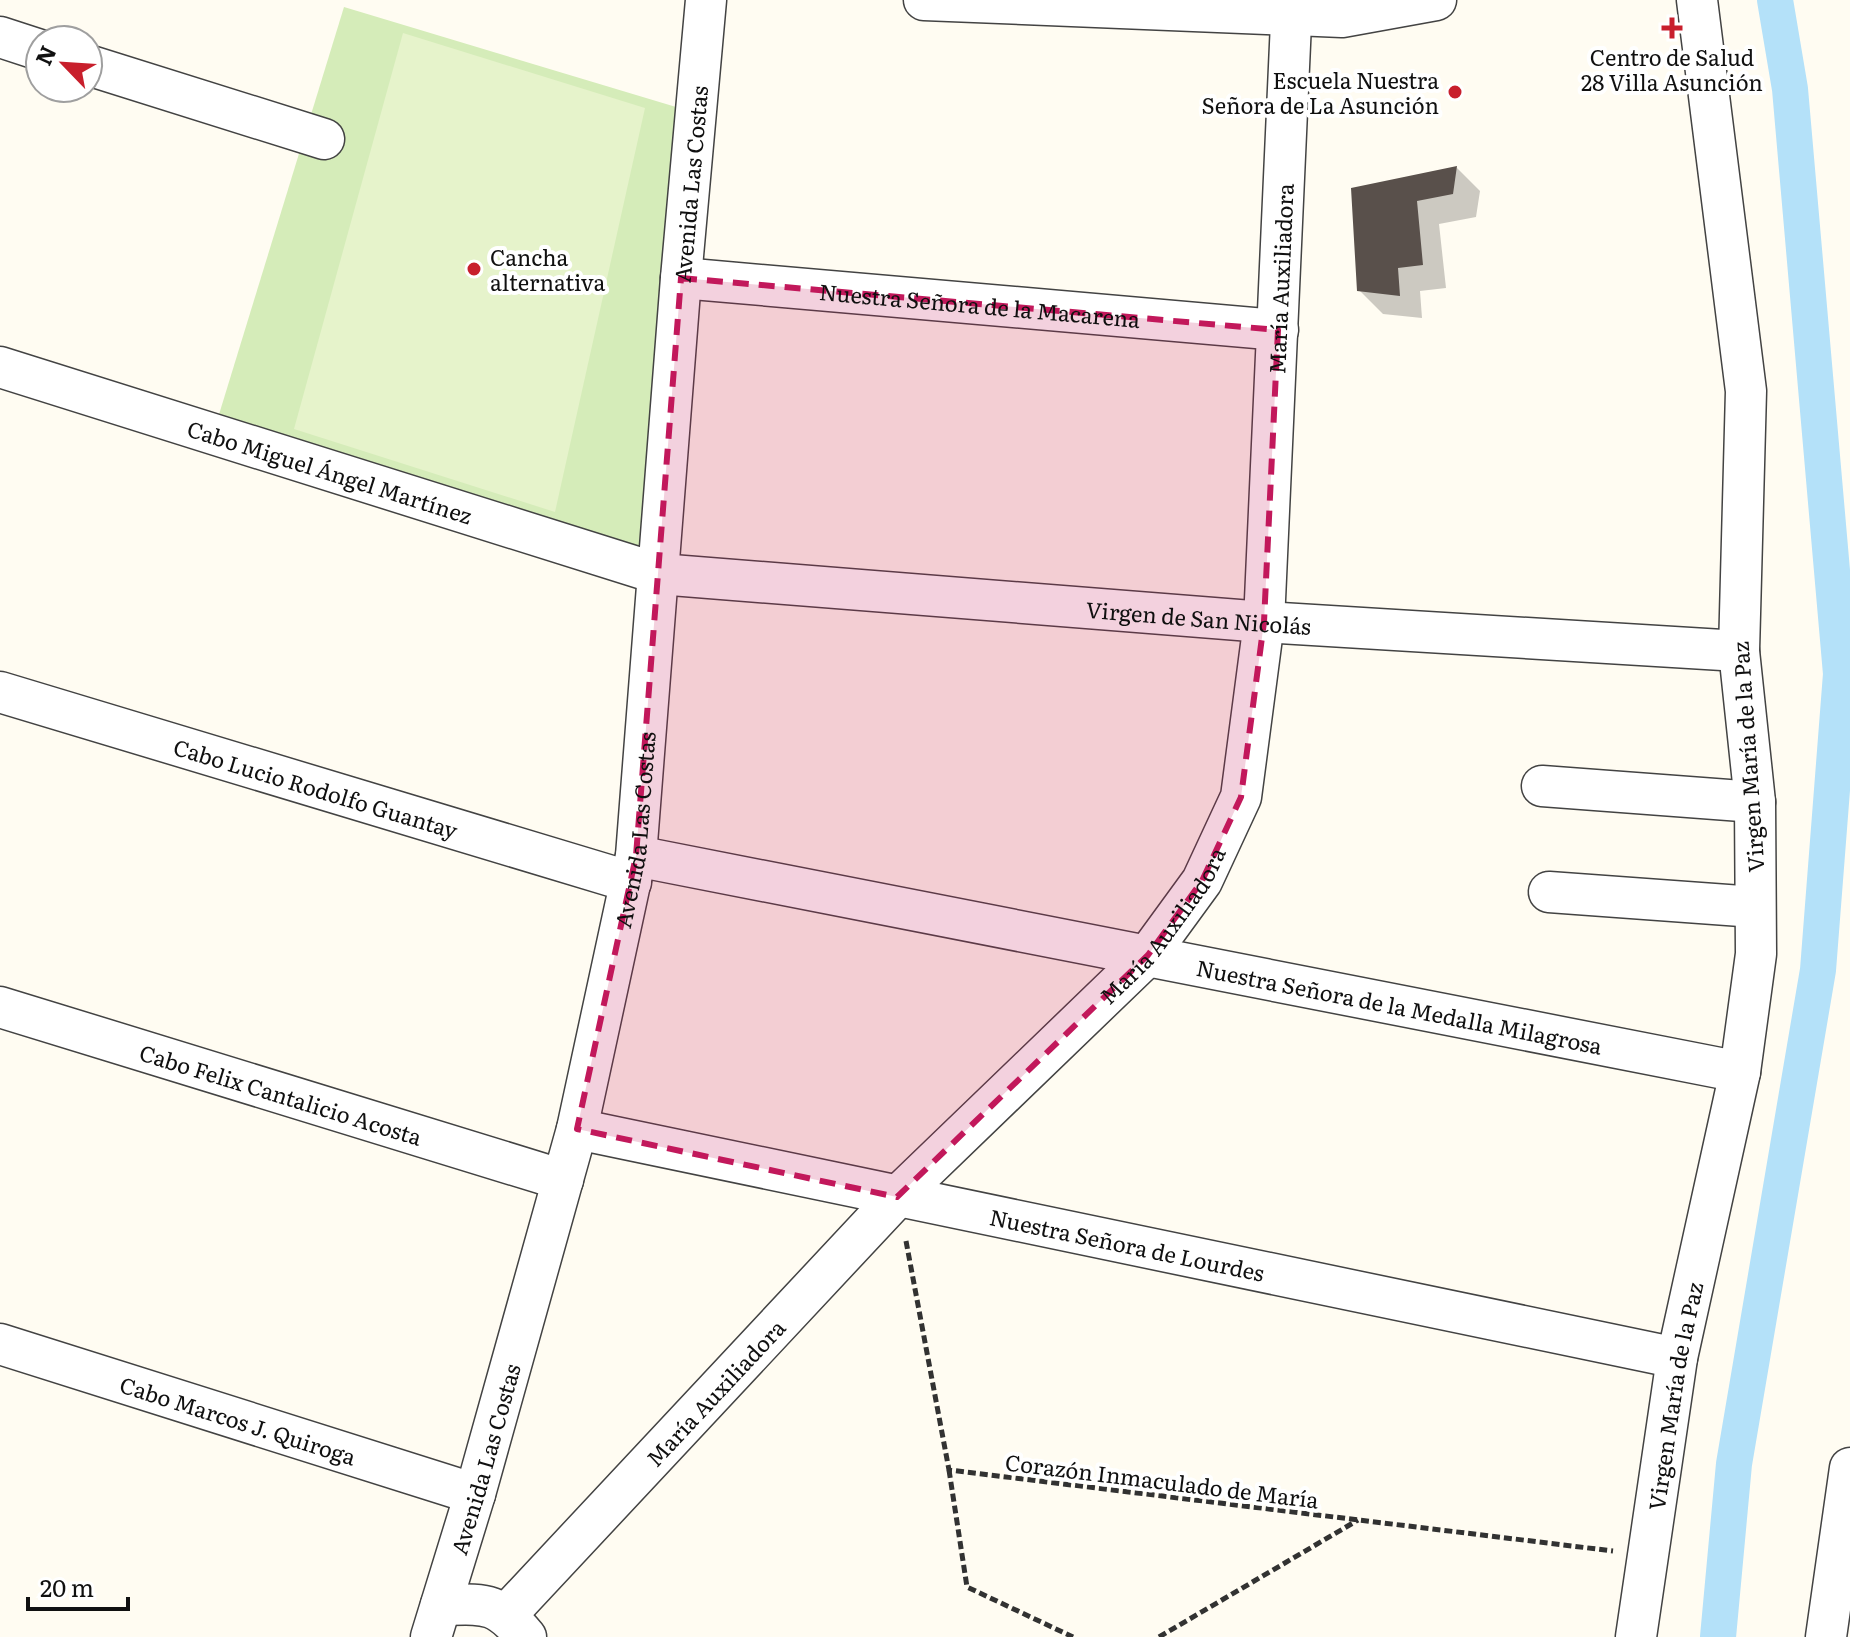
<svg xmlns="http://www.w3.org/2000/svg" width="1850" height="1637" viewBox="0 0 1850 1637" font-family="Literata,serif">
  <style>
    .green { fill: #d5ecb9 }
    .pitch { fill: #e6f3cb }
    .shadow { fill: #0003 }
    .lines { fill: none; stroke-linecap: round; stroke-linejoin: round }
    .canal { stroke: #b4e1f9; stroke-width: 36 }
    .building { fill: #59504b }
    .minor-casing { stroke: #434343; stroke-width: 43 }
    .path { stroke: #323232; stroke-width: 5; stroke-dasharray: 8 4; stroke-linecap: butt }
    .minor { stroke: #fff; stroke-width: 40 }
    .marked { fill: #c2185b; fill-opacity: 0.2; stroke: #c2185b; stroke-width: 6; stroke-dasharray: 16 10; stroke-linejoin: round }
    .poi-dot { fill: #c81f2c; stroke: #fff; stroke-width: 3 }
    .labels { text-anchor: middle; dominant-baseline: central; stroke-width: 8; stroke-linejoin: round; paint-order: stroke }
    .poi-label { font-size: 22px; fill: #101010; stroke: #fff }
    .street-label { font-size: 22px; fill: #101010; stroke: #fff }
  </style>
  <rect width="100%" height="100%" fill="#fffcf2"/>
  <polygon class="green" points="344,7 696,113 659,574 213,434"/>
  <polygon class="pitch" points="403,33 645,108 555,512 294,429"/>
  <polygon class="shadow" points="1457,168 1480,191 1476,217 1439,224 1446,288 1420,291 1422,318 1383,314 1359,290 1353,190"/>
  <g class="lines">
    <polyline class="canal" points="1718,1637 1734,1464 1818,970 1841,674 1790,89 1775,0"/>
  </g>
  <polygon class="building" points="1457,166 1453,194 1417,201 1423,265 1398,268 1400,296 1357,291 1351,188"/>
  <g class="lines">
    <g class="minor-casing">
      <g id="minor">
        <polyline points="924,0 1342,17 1436,0"/>
        <polyline points="0,37 40,50"/>
        <polyline points="88,65 324,139"/>
        <path id="s1" d="M 681,278 L 1278,330"/>
        <path id="s2" d="M 0,367 L 659,574 L 1264,622 L 1739,651"/>
        <path id="s3" d="M 0,692 L 631,882"/>
        <polyline points="1542,786 1755,802"/>
        <path id="s4" d="M 636,856 L 1740,1072"/>
        <polyline points="1549,892 1755,907"/>
        <path id="s5" d="M 0,1007 L 563,1180"/>
        <path id="s6" d="M 577,1129 L 1677,1358"/>
        <path id="s7" d="M 0,1344 L 475,1494"/>
        <path d="M 441,1605 C 486,1604 496,1601 526,1637"/>
        <path id="s8" d="M 507,1614 L 897,1197 L 1148,955 L 1202,881 L 1241,797 L 1264,622 L 1292,0"/>
        <path id="s9" d="M 431,1637 L 475,1494 L 577,1129 L 636,856 L 681,278 L 706,0"/>
        <path id="s10" d="M 1636,1637 L 1677,1358 L 1740,1072 L 1756,954 L 1755,802 L 1739,651 L 1746,391 L 1697,0"/>
        <polyline points="1826,1637 1850,1468"/>
      </g>
    </g>
    <g class="path">
      <polyline points="906,1241 949,1470 1613,1551"/>
      <polyline points="949,1470 967,1587 1073,1637"/>
      <polyline points="1159,1637 1358,1520"/>
    </g>
    <use href="#minor" class="minor"/>
  </g>
  <path class="marked" d="M 681,278 L 1278,330 L 1264,622 L 1241,797 L 1202,881 L 1148,955 L 897,1197 L 577,1129 L 636,856 Z"/>
  <g class="poi-dot">
    <path d="M1668 16h8v8h8v8h-8v8h-8v-8h-8v-8h8z"/>
    <circle cx="1455" cy="92" r="8"/>
    <circle cx="474" cy="269" r="8"/>
  </g>
  <g class="labels">
    <g class="poi-label">
      <text x="1672" y="56">Centro de Salud<tspan x="1672" dy="25">28 Villa Asunción</tspan></text>
      <text x="1439" y="79" text-anchor="end">Escuela Nuestra<tspan x="1439" dy="25">Señora de La Asunción</tspan></text>
      <text x="490" y="256" text-anchor="start">Cancha<tspan x="490" dy="25">alternativa</tspan></text>
    </g>
    <g class="street-label">
      <text stroke="none"><textPath href="#s9" startOffset="1482">Avenida Las Costas</textPath></text>
      <text stroke="none"><textPath href="#s8" startOffset="1624">María Auxiliadora</textPath></text>
      <text stroke="none"><textPath href="#s1" startOffset="300">Nuestra Señora de la Macarena</textPath></text>
      <text stroke="none"><textPath href="#s2" startOffset="346">Cabo Miguel Ángel Martínez</textPath></text>
      <text stroke="none"><textPath href="#s2" startOffset="1232">Virgen de San Nicolás</textPath></text>
      <text transform="translate(1747 757) rotate(-94)">Virgen María de la Paz</text>
      <text stroke="none"><textPath href="#s3" startOffset="330">Cabo Lucio Rodolfo Guantay</textPath></text>
      <text stroke="none"><textPath href="#s9" startOffset="834">Avenida Las Costas</textPath></text>
      <text stroke="none"><textPath href="#s8" startOffset="952">María Auxiliadora</textPath></text>
      <text stroke="none"><textPath href="#s4" startOffset="778">Nuestra Señora de la Medalla Milagrosa</textPath></text>
      <text stroke="none"><textPath href="#s5" startOffset="294">Cabo Felix Cantalicio Acosta</textPath></text>
      <text stroke="none"><textPath href="#s6" startOffset="562">Nuestra Señora de Lourdes</textPath></text>
      <text stroke="none"><textPath href="#s8" startOffset="304">María Auxiliadora</textPath></text>
      <text stroke="none"><textPath href="#s10" startOffset="244">Virgen María de la Paz</textPath></text>
      <text stroke="none"><textPath href="#s7" startOffset="250">Cabo Marcos J. Quiroga</textPath></text>
      <text stroke="none"><textPath href="#s9" startOffset="186">Avenida Las Costas</textPath></text>
      <text transform="translate(1162 1480) rotate(7)">Corazón Inmaculado de María</text>
    </g>
  </g>
  <g transform="translate(64 64) rotate(295)"><circle r="38" fill="#ffffff" stroke="#9f9f9f" stroke-width="2"/>
  <path d="M0-6L14 30L0 20L-14 30Z" fill="#c81f2c"/>
  <text y="-12" font-size="22" font-weight="bold" text-anchor="middle" fill="#101010">N</text>
  </g>
  <path d="M28 1597v12h100v-12" fill="none" stroke="#101010" stroke-width="4"/>
  <text x="40" y="1597" font-size="24" fill="#101010" stroke="#ffffff" stroke-width="6" paint-order="stroke">20 m</text>
</svg>
